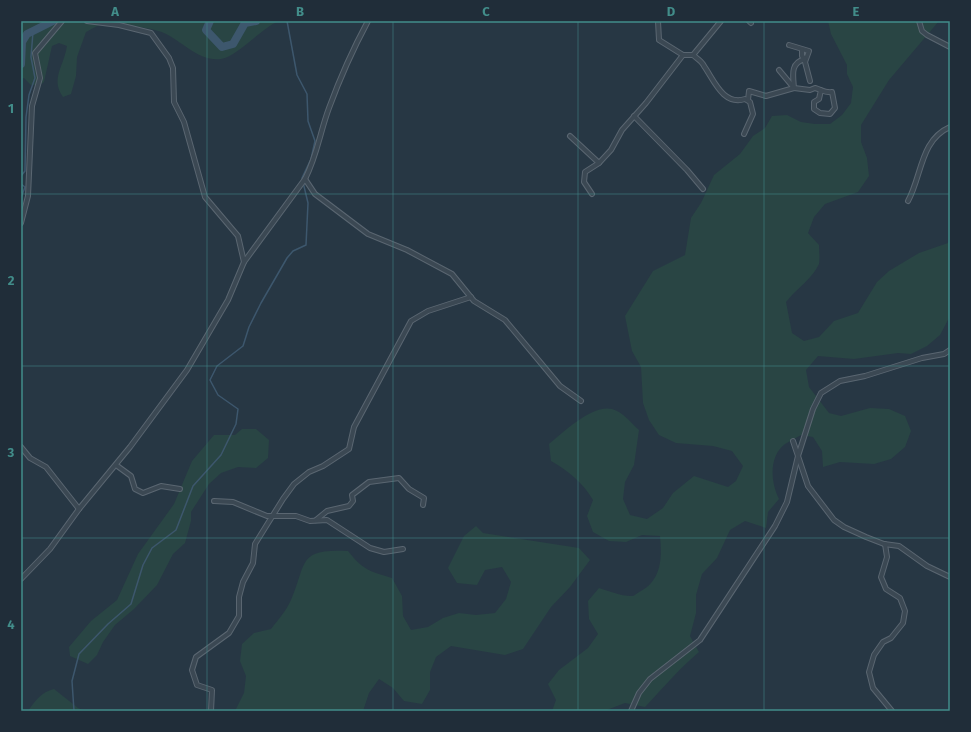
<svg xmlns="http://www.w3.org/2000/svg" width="971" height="732" viewBox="0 0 971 732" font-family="'Fira Sans',sans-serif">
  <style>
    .green { fill: #294544 }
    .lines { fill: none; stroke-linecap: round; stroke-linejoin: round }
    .stream { stroke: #3d576d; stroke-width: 1.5 }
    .river { stroke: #3d576d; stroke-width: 8 }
    .minor-casing { stroke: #5a6671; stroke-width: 6 }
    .minor { stroke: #3b4853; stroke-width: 4 }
    .grid { fill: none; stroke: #428d8a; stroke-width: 1; stroke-opacity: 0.55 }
    .neatline { fill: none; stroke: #428d8a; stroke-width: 1.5 }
    .grid-label { font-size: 13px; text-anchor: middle; font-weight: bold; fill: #428d8a }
  </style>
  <rect width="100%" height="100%" fill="#273744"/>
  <g class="green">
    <path d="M 21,21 L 279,21 C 260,29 238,56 221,59 C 199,62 182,41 164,33 C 151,27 113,23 100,25 C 96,26 90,30 86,32 L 77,57 L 76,76 L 71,94 L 63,97 C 50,79 64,66 67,46 L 59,43 L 52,46 L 44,82 L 40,85 L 31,85 L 24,78 L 21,79 Z"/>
    <path d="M 828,21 L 939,21 L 889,80 L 861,125 L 861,142 L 867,158 L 869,176 L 858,192 L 825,204 L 814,217 L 808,233 L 819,245 C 819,250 820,258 819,264 C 813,278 796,289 786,302 L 792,333 L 804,341 L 819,337 L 834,321 L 858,313 L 877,282 L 889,271 L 919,253 L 948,243 L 950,240 L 950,310 L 949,318 L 940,335 L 927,346 L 911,354 L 898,353 L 854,359 L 818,356 L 806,370 L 809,387 L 829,413 L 841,416 L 870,408 L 889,409 L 905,416 L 911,431 L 905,447 L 891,459 L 874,464 L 840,462 L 823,467 L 822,451 L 813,437 L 801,435 C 796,438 790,441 785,444 C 768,457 771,483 779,499 L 768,512 L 766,528 L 745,521 L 730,530 L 717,558 L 702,574 L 696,595 L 696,613 L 690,636 L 699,652 C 679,669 663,688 645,707 L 625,703 L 604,711 L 552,711 L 556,700 L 548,684 L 559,670 L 588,648 L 598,634 L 589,619 L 588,601 L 599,588 C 609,591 623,597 633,596 C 635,595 639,592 641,591 C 662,579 662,557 660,536 L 642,535 L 626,542 L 609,541 L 593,532 L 587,516 L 593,500 C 582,482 570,472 551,461 L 549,444 C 563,432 593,404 612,409 C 623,412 631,423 639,430 L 634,465 L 625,482 L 623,499 L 630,515 L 647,519 L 663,508 L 673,493 L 694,476 L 728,487 L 736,481 L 743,466 L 732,451 L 713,446 L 676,443 L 659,435 L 649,420 L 643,403 L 641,367 L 632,351 L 625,316 L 653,271 L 685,255 L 691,218 L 701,203 L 714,175 L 740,154 L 753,136 L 765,128 L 772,116 L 787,115 L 801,122 L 815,124 L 830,124 L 842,115 L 851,103 L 853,87 L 847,74 L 847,65 L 831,34 Z"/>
    <polygon points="242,429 256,429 269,440 268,458 256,468 238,467 221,473 209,484 191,512 191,521 185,543 173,554 157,585 134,609 115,625 103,642 97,655 88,664 70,656 69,647 91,621 117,600 138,554 174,504 192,461 214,435 235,435"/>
    <path d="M 476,526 L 483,533 L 579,548 L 590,560 L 570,587 L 551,607 L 523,649 L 505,655 L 451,646 L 436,657 L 430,672 L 430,690 L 422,704 L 404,701 L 393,688 L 379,679 L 369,693 L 363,711 L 235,711 L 244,693 L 246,676 L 240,661 L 242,644 L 254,633 L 271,629 C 278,620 286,611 291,600 C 307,563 297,548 348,551 C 363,570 369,571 392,578 L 402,596 L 403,616 L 411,630 L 428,627 L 443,618 L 459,613 L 476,615 L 495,613 L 506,599 L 511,582 L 502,567 L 485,570 L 477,585 L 457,583 L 448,568 L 464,536 Z"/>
    <path d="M 54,689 L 78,708 L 85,711 L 28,711 C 35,701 41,692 54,689 Z"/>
  </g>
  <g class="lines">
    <g class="stream">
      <polyline points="21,176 25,171 26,117 29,95 35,78 31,57 33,32"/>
      <polyline points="21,184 25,187 21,198"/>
      <polyline points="74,711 72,681 79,654 108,624 131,604 143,565 152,548 176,530 193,486 221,455 236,424 238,409 218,395 210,380 217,366 243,346 249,327 261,303 287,258 293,251 306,245 308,203 302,178 311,159 315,141 308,121 307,94 297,75 287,21"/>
    </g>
    <g class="river">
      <polyline points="210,21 206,30 222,47 233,44 245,23 256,21"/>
      <polyline points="21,64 22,42 27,34 53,21"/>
    </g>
    <g class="minor-casing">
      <g id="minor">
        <polyline points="87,21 119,25 151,33 169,58 173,68 174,102 184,122 205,197 238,236 244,262"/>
        <polyline points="658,21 659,40 683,55 693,55 721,21"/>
        <polyline points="749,21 751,23"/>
        <polyline points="919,21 922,31 927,35 950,47"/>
        <polyline points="789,45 809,51 805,62 810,81"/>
        <path d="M 693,55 C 696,58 702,61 704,66 C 714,80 723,106 745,99 L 750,102 L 753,114 L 744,134"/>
        <path d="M 779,70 L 794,88 L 810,90 L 815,88 C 822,90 825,93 832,92 L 835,108 L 830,114 L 820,113 L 814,109 L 814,102 L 819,99 L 821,90"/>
        <path d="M 748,100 L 749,91 L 766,96 L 794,88 C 793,75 790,63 805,59 L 802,56 L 802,50"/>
        <polyline points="634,116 687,170 703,189"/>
        <polyline points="570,136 599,163"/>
        <polyline points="305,179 315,194 368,234 407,250 452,274 474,301 505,320 560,386 581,401"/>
        <polyline points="592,194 584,182 585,172 599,163 611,150 622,130 646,103 683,55"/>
        <path d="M 908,201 C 922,176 920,140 950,127"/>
        <polyline points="21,223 28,196 32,106 40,78 35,53 62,21"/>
        <polyline points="793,441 808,486 834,520 844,527 866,537 884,544 899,546 927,566 950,577"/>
        <polyline points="21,447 30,458 46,467 79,509"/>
        <polyline points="116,465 131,476 135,489 143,493 161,486 180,489"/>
        <polyline points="214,501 233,502 267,516 296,516 310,521 327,520 370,548 384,552 403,549"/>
        <polyline points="316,520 327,511 349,506 353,501 352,495 369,482 399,478 409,489 424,498 423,505"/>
        <polyline points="885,544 887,557 881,577 886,589 900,598 905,611 903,623 891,638 883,642 874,655 869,672 873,688 892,711"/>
        <path d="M 21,579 L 50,549 L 79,509 L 130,447 L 187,370 L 228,300 L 244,262 L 305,179 C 317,156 320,132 329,108 C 340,78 353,49 368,21"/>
        <polyline points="211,711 212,690 197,685 192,670 196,657 229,633 239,616 239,597 243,582 253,563 255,544 283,499 294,484 309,472 323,466 349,449 354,427 411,321 428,311 471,297"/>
        <polyline points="631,711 639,693 650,679 700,640 775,526 787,502 798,456 813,409 821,393 840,381 865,376 922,358 944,354 950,350"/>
      </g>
    </g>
    <use href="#minor" class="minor"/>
  </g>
  <path class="grid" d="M 207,21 L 207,711M 393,21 L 393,711M 578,21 L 578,711M 764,21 L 764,711M 21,194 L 950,194M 21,366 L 950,366M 21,538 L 950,538"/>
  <rect width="971" height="732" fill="none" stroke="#202d39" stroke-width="44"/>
  <rect x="22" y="22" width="927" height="688" class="neatline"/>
  <g class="grid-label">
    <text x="115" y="16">A</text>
    <text x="300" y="16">B</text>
    <text x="486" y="16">C</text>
    <text x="671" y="16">D</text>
    <text x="856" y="16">E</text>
    <text x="11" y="113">1</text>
    <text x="11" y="285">2</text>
    <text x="11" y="457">3</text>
    <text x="11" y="629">4</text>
  </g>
</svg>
